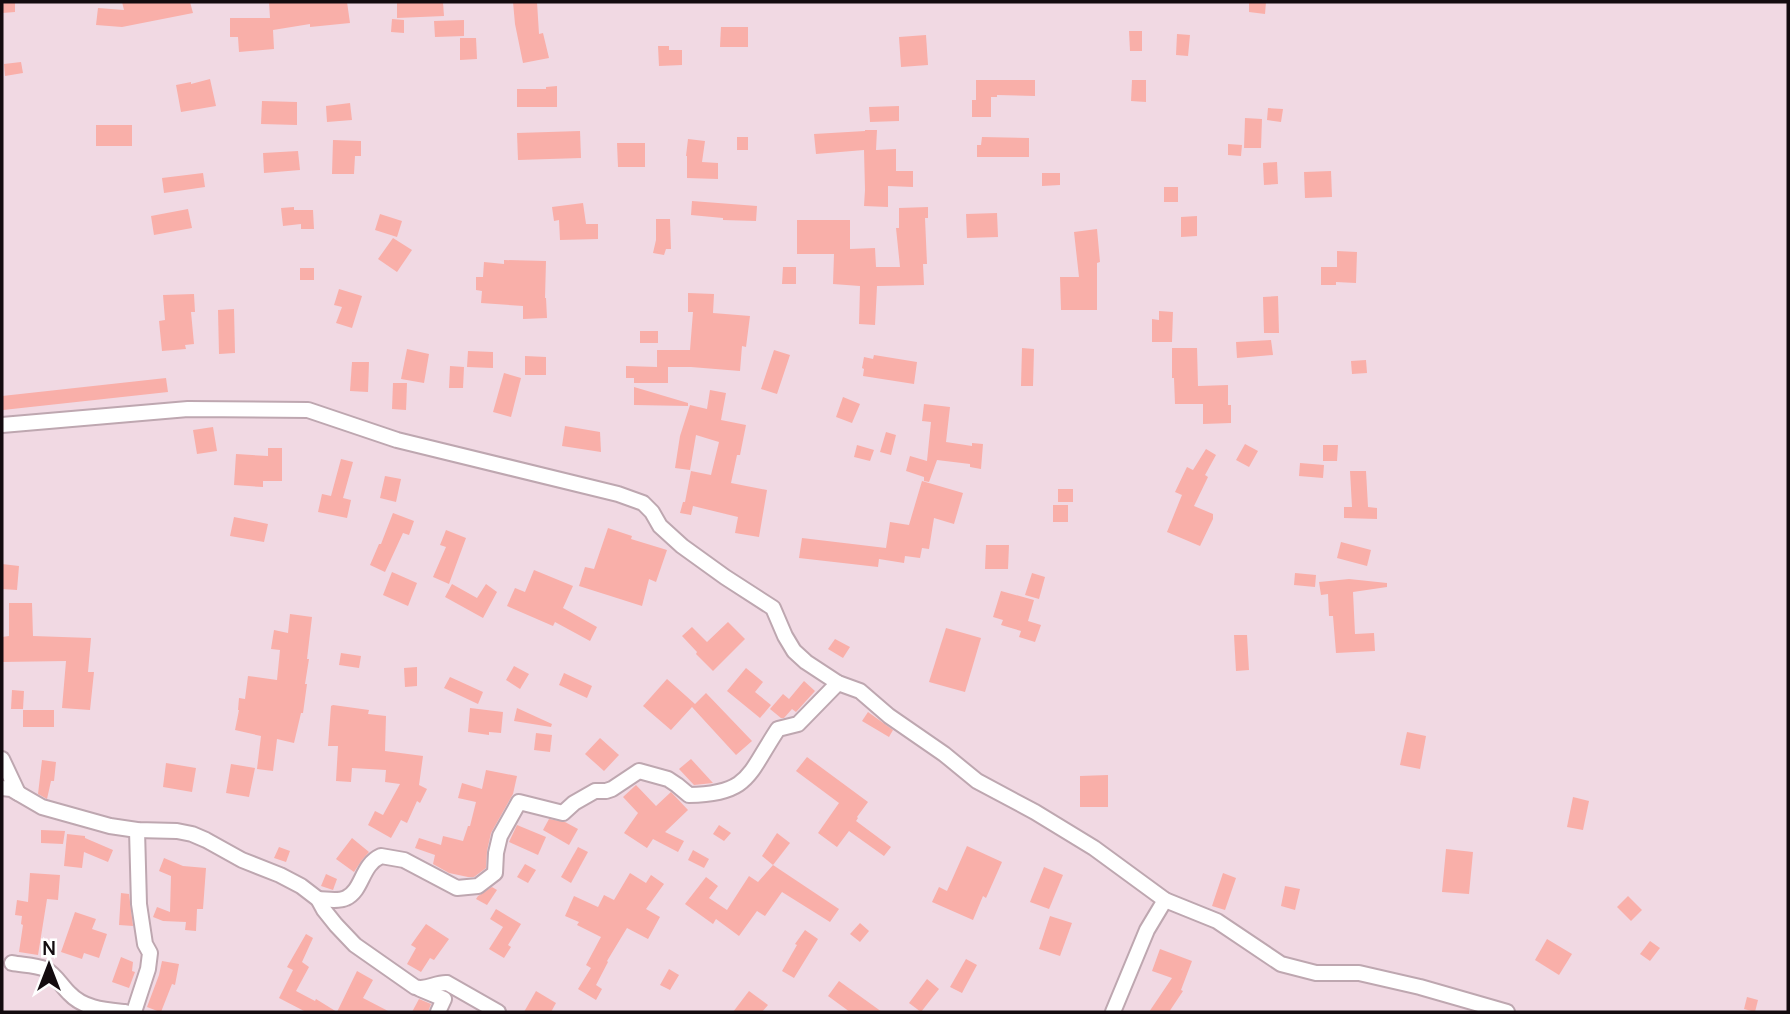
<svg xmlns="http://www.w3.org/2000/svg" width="1790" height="1014" viewBox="0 0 1790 1014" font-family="Manrope,sans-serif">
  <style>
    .building { fill: #f9afa9 }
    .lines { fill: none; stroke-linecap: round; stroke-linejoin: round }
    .minor-casing { stroke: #bea7b0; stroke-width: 18 }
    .minor { stroke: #fff; stroke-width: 14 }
  </style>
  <rect width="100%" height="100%" fill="#f1d9e3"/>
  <g class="building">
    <polygon points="2,2 15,2 15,12 2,13"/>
    <polygon points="122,2 190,2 193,13 122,27 96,25 98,8 124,10"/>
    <polygon points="269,2 347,2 350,23 310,27 310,24 273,30 274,49 239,52 238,37 230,37 230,18 270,18"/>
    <polygon points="397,2 443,2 444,16 397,18"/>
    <polygon points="513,2 537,2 539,34 543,33 549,58 523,63 515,24"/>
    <polygon points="1249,2 1266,2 1265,14 1249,12"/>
    <polygon points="392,19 404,20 404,33 391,32"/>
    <polygon points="464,20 464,36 435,37 434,21"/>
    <polygon points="721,27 748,27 748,47 720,47"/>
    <polygon points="1129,31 1142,31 1142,51 1130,51"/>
    <polygon points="1177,34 1190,35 1188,56 1176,55"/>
    <polygon points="926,35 928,65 901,67 899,37"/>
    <polygon points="460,38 476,38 477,59 460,60"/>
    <polygon points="658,46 669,46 669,50 682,50 682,65 659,66"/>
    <polygon points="21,62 23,73 5,76 4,64"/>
    <polygon points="210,79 216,106 181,112 176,85 191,82 191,84"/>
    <polygon points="976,80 1035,80 1035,96 997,95 997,97 991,97 991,117 972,117 972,100 976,100"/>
    <polygon points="1132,80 1146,80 1146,102 1131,101"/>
    <polygon points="557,86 557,107 517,107 517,89 546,89 546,87"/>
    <polygon points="262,101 297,102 297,125 261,124"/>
    <polygon points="350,103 352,120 327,122 326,106"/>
    <polygon points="899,106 899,121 870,122 869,107"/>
    <polygon points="1268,108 1283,109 1281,122 1267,120"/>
    <polygon points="1245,118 1262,119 1261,148 1244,148"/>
    <rect x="96" y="125" width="36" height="21"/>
    <polygon points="865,130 877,130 876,150 896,149 896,171 913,171 913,187 888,186 888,207 864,206 865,190 864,150 816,154 814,134 865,131"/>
    <polygon points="580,131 581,158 518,160 517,133"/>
    <rect x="737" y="137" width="11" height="13"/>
    <polygon points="982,137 1029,138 1029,157 977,157 977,145 981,145"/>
    <polygon points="688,139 705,141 702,162 718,163 718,179 687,178 687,156 686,156"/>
    <polygon points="333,140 361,141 361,156 355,156 354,174 332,174"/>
    <polygon points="617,143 645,143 645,167 618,167"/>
    <polygon points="1228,144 1242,145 1241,156 1228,155"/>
    <polygon points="298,151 300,170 264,173 263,153"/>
    <polygon points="1277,162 1278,184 1264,185 1263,163"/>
    <polygon points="1331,171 1332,197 1305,198 1304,172"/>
    <polygon points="203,173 205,187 164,193 162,178"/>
    <polygon points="1042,173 1060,173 1060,185 1042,186"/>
    <rect x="1164" y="187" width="14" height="15"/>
    <polygon points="692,201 757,206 756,221 723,220 723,218 691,215"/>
    <polygon points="583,203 586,224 598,224 598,239 560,240 559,220 554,221 552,207"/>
    <polygon points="294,207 294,210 313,210 314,229 301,229 301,224 283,226 281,208"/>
    <polygon points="928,207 928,218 925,218 927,264 923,264 924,285 877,286 875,325 859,324 860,286 833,284 834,254 797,254 797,220 850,220 850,249 875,248 876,267 900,267 896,228 899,228 899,208"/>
    <polygon points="188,209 192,228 154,235 151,216"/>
    <polygon points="997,213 998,237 967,238 966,214"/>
    <polygon points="380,214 402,221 397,237 375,230"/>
    <polygon points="1197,216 1197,236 1181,237 1181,217"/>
    <polygon points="656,219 670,219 671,249 666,249 664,255 653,253 656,240"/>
    <polygon points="1097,229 1100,262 1097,263 1097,310 1061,310 1060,277 1079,277 1074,232"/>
    <polygon points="393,238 412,250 397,272 378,259"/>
    <polygon points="1337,251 1357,252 1356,283 1336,282 1336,285 1321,285 1321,267 1337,267"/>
    <polygon points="504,260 546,261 545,298 546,298 547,318 523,319 523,306 481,303 482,291 476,290 476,277 483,277 484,262 504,264"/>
    <polygon points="783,267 796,267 796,284 782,284"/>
    <rect x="300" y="268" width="14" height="12"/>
    <polygon points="339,289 362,296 352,328 336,323 342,307 334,305"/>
    <polygon points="688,293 714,294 713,313 750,316 746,347 742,346 740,371 691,367 668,367 668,383 634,383 634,378 626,378 626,366 657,367 657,350 690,350 693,312 688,312"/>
    <polygon points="194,294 195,312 191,312 194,344 185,345 186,349 162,351 159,321 165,320 163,295"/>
    <polygon points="1278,296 1279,333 1264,333 1263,297"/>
    <polygon points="234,309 235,353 219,354 218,310"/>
    <polygon points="1159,311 1173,312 1172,342 1152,342 1152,319 1159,320"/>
    <rect x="640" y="331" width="18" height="12"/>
    <polygon points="1271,340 1273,355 1237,358 1236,342"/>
    <polygon points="1022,348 1034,349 1033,386 1021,386"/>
    <polygon points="1172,348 1197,348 1198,386 1228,385 1228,405 1231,405 1231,423 1203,424 1203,404 1175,404 1174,378 1172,378"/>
    <polygon points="407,349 429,354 424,383 401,379"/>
    <polygon points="774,350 790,355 777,394 761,389"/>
    <polygon points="468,351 493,352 493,368 467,367"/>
    <polygon points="874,355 917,362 914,384 863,376 864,369 862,368 864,357 873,359"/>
    <polygon points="525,356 546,357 546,375 525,375"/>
    <polygon points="1366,360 1367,373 1352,374 1351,361"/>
    <polygon points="352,362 369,362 368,392 350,391"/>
    <polygon points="450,366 464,367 463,388 449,388"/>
    <polygon points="504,373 521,378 511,417 493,412"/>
    <polygon points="166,378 168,392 3,410 2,396"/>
    <polygon points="393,383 407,383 406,410 392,409"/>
    <polygon points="634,387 688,403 688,406 634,405"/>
    <polygon points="710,390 726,393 721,420 746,425 740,455 737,455 731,483 767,490 759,537 735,533 738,517 693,506 691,515 680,513 683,502 685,502 691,471 711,475 719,442 696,435 690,470 675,468 680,436 690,405 707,409"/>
    <polygon points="843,397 860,404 852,423 836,417"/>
    <polygon points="924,404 950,407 946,442 972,446 972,443 983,444 981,469 970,467 970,464 937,460 929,482 924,481 924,477 906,471 910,456 927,461 931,422 922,421"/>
    <polygon points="565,426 600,432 601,452 562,446"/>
    <polygon points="213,427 217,451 197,454 193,430"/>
    <polygon points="886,432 896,435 891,455 880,452"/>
    <polygon points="1245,444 1258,451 1249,467 1236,460"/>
    <polygon points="857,445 874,450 870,461 854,457"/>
    <polygon points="1323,445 1338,445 1337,461 1323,461"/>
    <polygon points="268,448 282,448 282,481 263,481 263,487 234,485 236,454 268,456"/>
    <polygon points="1206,449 1216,455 1205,475 1208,477 1194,506 1213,514 1213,519 1200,546 1167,532 1182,495 1175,492 1187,467 1193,470"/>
    <polygon points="341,459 353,462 343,498 351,500 347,518 318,512 322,494 331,496"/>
    <polygon points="1300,463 1324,465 1323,478 1299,476"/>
    <polygon points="1350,471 1366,471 1368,507 1377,508 1377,519 1344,518 1344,507 1352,507"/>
    <polygon points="385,476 401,479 396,502 380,498"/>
    <polygon points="922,481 963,493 954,524 934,518 929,549 922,548 920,558 905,556 904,563 879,559 878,567 799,558 802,538 886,548 890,522 909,525"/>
    <rect x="1058" y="489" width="15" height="13"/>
    <rect x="1053" y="505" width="15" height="17"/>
    <polygon points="393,513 414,521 409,535 403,533 385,572 370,565 379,544 381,544"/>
    <polygon points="234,517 268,524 264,542 230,536"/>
    <polygon points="608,528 632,536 631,539 667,550 656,582 649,579 642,606 579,586 585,567 594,569"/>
    <polygon points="446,530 466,538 449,584 433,577 446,547 440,545"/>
    <polygon points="1341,542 1371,550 1367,566 1337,558"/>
    <polygon points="986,545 1009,545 1008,569 985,569"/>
    <polygon points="2,564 19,566 17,590 2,589"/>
    <polygon points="534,570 573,586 563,608 597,627 590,641 555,622 553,626 507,606 515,588 525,592"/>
    <polygon points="392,572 417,583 408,606 383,595"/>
    <polygon points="1032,573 1045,577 1039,599 1025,595"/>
    <polygon points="1295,573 1316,575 1315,587 1294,585"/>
    <polygon points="1349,579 1387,583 1387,587 1353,592 1355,634 1374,633 1375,651 1336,653 1333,616 1329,616 1328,594 1321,595 1319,582"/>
    <polygon points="452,584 477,598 486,584 497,592 483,618 445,597"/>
    <polygon points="1001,591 1034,600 1028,621 1041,625 1035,642 1019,637 1021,631 1001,625 1003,620 993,617"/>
    <polygon points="9,603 32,603 33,636 91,638 88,672 94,672 90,710 62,708 66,661 2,662 2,637 9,636"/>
    <polygon points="290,614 312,617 307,659 309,659 305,684 307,684 303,713 301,713 294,743 277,739 273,771 257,769 261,736 235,730 239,710 238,710 239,698 245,699 248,676 277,680 280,650 271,649 274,630 288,633"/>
    <polygon points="728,622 745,639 713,671 696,654 697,652 682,636 692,627 707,642"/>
    <polygon points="946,628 981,638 965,692 929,682"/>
    <polygon points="1234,635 1247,635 1249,670 1236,671"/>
    <polygon points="835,639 850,647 843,658 828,649"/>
    <polygon points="341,653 361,656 359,668 339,665"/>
    <polygon points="514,666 529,674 520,689 506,680"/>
    <polygon points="417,667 417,686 405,687 404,668"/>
    <polygon points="746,668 763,682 755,692 771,705 760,718 727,691"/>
    <polygon points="564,673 592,686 587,698 559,685"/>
    <polygon points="450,677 483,692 478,704 444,688"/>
    <polygon points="667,679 695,704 706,693 752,741 736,755 692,707 671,730 643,706"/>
    <polygon points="804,681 815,691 796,712 792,709 784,718 781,718 770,709 783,694 789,699"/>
    <polygon points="12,690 24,691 23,709 11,709"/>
    <polygon points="333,705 369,710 368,714 386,716 385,751 423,756 419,785 427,789 420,803 417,801 407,823 401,820 391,838 368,825 375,811 383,815 400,784 385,782 386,770 352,768 351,782 336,781 338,746 328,746 331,706"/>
    <polygon points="470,708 503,712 501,733 489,732 489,735 468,732"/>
    <polygon points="517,708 552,724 551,727 514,721"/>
    <rect x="23" y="710" width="31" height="17"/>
    <polygon points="868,712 893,730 889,737 862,721"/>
    <polygon points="1407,732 1426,736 1420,769 1400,765"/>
    <polygon points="536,733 552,735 550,752 534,750"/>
    <polygon points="600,738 619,755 604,771 585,754"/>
    <polygon points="807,757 868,802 857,817 858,818 856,821 891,847 884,856 849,831 837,847 818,833 839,803 796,771"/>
    <polygon points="691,759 713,783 694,785 679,769"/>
    <polygon points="42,760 56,762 54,781 51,781 47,799 38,794"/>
    <polygon points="166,763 196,768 192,792 163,787"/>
    <polygon points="231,764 255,768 249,797 226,793"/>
    <polygon points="486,770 517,776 513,794 491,833 487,851 486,868 474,877 468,877 449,873 433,864 435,855 415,848 419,838 441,845 443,836 463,841 468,826 470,826 476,802 458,798 462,783 482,789"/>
    <polygon points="1108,775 1108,807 1080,807 1080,776"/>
    <polygon points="636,785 656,806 671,792 688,810 665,832 684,841 678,852 653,839 647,848 624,833 638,813 623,797"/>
    <polygon points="1573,797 1589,801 1583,830 1567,827"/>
    <polygon points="549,819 565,822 578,829 569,845 543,830"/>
    <polygon points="517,825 546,837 538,855 509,842"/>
    <polygon points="719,825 731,833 724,841 713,834"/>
    <polygon points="41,830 65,831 63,844 41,843"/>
    <polygon points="777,833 790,843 773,865 762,856"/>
    <polygon points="67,834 85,836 85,838 113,850 108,862 84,852 82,868 64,866"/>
    <polygon points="352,838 369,852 362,860 354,872 336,859"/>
    <polygon points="967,846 1002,862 986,898 983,896 973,920 932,902 939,887 947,891"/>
    <polygon points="279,847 290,851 286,862 274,858"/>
    <polygon points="578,847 588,852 571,883 561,877"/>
    <polygon points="1446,849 1473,852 1469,894 1442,892"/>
    <polygon points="693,850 709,859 704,868 688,860"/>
    <polygon points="164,858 183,866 206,868 203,909 197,909 196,931 185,930 186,922 163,921 153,917 157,907 170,912 171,876 159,871"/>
    <polygon points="525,864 536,870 528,883 517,877"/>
    <polygon points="773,865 839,909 830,922 782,892 765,916 757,911 739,936 716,919 713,924 685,904 706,877 718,886 709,898 727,910 749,876 758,882"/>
    <polygon points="1044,867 1063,875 1049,909 1030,902"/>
    <polygon points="30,873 60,875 58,900 47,899 38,955 19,952 23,925 21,924 22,916 15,915 17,900 28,902"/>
    <polygon points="630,873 646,883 651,875 664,884 646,909 660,917 648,939 627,928 607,961 608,962 596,985 602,989 596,1000 578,989 591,968 586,965 601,937 577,925 579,922 565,916 574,896 598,907 604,895 614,900"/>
    <polygon points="1223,873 1236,878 1225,910 1212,906"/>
    <polygon points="326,874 337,879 333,890 321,886"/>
    <polygon points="1285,886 1300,889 1295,910 1281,906"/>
    <polygon points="492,887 497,890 487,905 476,899 478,896"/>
    <polygon points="121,893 129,894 133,926 119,925"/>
    <polygon points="1628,896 1642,910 1631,921 1617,907"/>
    <polygon points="496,909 521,924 508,945 511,947 504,958 489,949 503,927 490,919"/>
    <polygon points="75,912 96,919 92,929 107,934 99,958 84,953 82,959 61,952"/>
    <polygon points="1050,916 1072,923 1060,956 1039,949"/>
    <polygon points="860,923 869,931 860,942 850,934"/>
    <polygon points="426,924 449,939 434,960 430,958 421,972 407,964 416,948 411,945"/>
    <polygon points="805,930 818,939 794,978 782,971 797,945 795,944"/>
    <polygon points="306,934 313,938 302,962 309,967 296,991 315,1001 316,999 337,1012 357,971 373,980 363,998 390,1012 306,1012 279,998 293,970 287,967"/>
    <polygon points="1547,939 1572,954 1559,975 1535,960"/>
    <polygon points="1650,941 1660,948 1650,961 1640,954"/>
    <polygon points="1160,949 1192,961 1181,990 1183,991 1169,1012 1149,1012 1172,978 1152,971"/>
    <polygon points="121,957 133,962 132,971 135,972 129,988 112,982"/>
    <polygon points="966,959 977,965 962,993 950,987"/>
    <polygon points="162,961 179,964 175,985 172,984 161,1012 160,1012 147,1007 159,975"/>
    <polygon points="669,969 679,975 670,990 660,985"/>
    <polygon points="927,979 939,989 921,1012 909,1003"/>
    <polygon points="839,981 882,1012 850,1012 828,996"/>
    <polygon points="536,991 556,1003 551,1012 524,1012"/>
    <polygon points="749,991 768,1005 762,1012 733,1012"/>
    <polygon points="1747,997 1758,1000 1755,1012 1744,1009"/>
    <polygon points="419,999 431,1004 428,1012 412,1012"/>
  </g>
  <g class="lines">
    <g class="minor-casing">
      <g id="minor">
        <polyline points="2,425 188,409 308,410 397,440 618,494 643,503 652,512 660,526 682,546 725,577 773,608 785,636 794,651 806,662 838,683 860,691 889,716 944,754 977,781 1035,812 1094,848 1165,900 1217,921 1281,964 1316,973 1359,973 1420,987 1507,1012"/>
        <polyline points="2,759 18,793"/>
        <path d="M 2,788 L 11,789 L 42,807 L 110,826 L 137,830 L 177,831 L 192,834 L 206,840 L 242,860 L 280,875 L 301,886 L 318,899 L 324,910 L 336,925 L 355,945 L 415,987 C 426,991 436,982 447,983 L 498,1012"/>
        <path d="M 318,899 C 326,899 338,902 346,898 C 363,890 361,865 381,856 L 404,860 L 457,888 L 478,886 L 495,873 L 496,853 L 500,836 L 519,802 L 563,813 L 574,803 L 595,791 L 606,791 L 612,789 L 639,771 L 668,779 L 677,785 L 689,795 C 750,794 748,774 778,729 L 798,724 L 838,683"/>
        <path d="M 12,963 C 22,965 35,965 45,969 C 55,974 61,985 69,993 C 84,1009 105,1010 125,1012"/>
        <polyline points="420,989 444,999 438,1012"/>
        <polyline points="134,1012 148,969 150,953 145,944 139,904 137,830"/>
        <polyline points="1113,1012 1147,930 1165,900"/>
      </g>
    </g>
    <use href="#minor" class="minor"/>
  </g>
  <rect width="1790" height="1014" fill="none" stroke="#130b0f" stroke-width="7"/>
  <g transform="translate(49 965)" stroke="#ffffff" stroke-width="5" paint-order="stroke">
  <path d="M0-5L12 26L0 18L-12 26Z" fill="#130b0f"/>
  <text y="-10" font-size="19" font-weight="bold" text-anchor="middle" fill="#130b0f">N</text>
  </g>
</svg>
